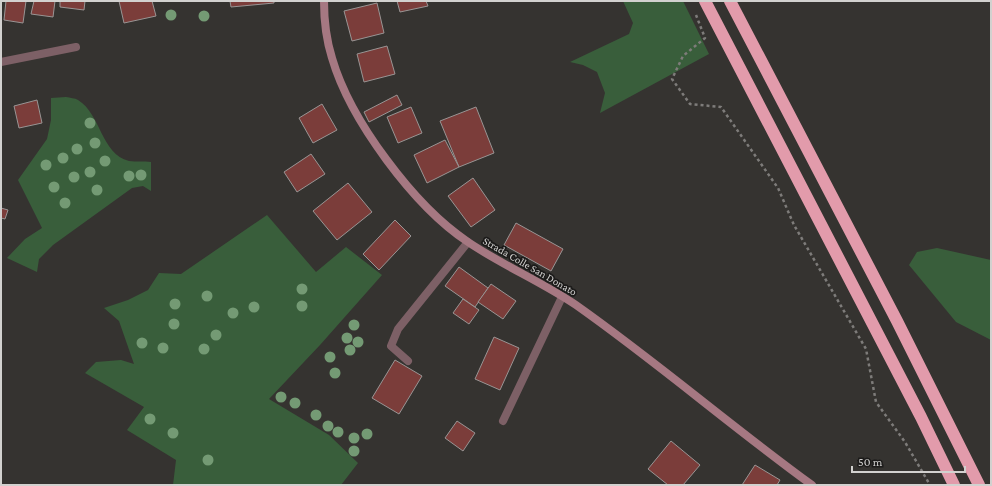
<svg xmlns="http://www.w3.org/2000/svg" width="992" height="486" viewBox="0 0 992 486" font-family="'Crimson Pro',serif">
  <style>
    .green { fill: #395e3b }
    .building { fill: #7b3d3a; stroke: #999594 }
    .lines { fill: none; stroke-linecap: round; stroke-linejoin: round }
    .path { stroke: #7e7c7a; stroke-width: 2.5; stroke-dasharray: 3 3; stroke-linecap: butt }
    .lane { stroke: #7d6066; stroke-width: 8 }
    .street { stroke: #7d6066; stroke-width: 8 }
    .secondary { stroke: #a67882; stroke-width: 8 }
    .highway { stroke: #e29bab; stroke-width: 12 }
    .tree { fill: #749a74 }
    .labels { text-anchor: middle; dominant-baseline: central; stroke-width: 3.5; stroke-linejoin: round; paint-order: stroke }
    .street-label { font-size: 11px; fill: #d2d1cf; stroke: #1c1b1a }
  </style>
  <rect width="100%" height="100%" fill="#353330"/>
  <g class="green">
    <polygon points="623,1 683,1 709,54 600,113 605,93 597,72 583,65 570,62 629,34 633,23"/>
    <path d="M 66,97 C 70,98 75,98 78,100 C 101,114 101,154 129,161 C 136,162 144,161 151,162 L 151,191 L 143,186 L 132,188 L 53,245 L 39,259 L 37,272 L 7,258 L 25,239 L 42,228 L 18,180 L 47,139 L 51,120 L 51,98 Z"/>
    <polygon points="267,215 316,272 346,247 382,275 320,345 269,399 329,435 358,463 341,485 173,485 176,460 127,430 144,407 85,373 96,362 121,360 134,364 119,321 104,308 128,300 148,290 159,273 181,274"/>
    <polygon points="937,248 991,260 991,340 956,322 909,265 917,252"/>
  </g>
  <g class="building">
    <polygon points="6,1 26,1 23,23 4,20"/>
    <polygon points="34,1 55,1 53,17 31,14"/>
    <polygon points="60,1 85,1 84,10 60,7"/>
    <polygon points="119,1 152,1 156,16 124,23"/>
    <polygon points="230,1 274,1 274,3 231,7"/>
    <polygon points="397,1 426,1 428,6 400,12"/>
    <polygon points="377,3 384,33 352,41 344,11"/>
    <polygon points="387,46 395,74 364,82 357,54"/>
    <polygon points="397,95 402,105 369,122 364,112"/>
    <polygon points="37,100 42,123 19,128 14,106"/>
    <polygon points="322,104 337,130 313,143 299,118"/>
    <polygon points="411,107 422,133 398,143 387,117"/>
    <polygon points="476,107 494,153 459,167 440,121"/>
    <polygon points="445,140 459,167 427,183 414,155"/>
    <polygon points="311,154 325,174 297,192 284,172"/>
    <polygon points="473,178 495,210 471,227 448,196"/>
    <polygon points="348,183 372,212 337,240 313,211"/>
    <polygon points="1,208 8,210 5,219 1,218"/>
    <polygon points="395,220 411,236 379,270 363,254"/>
    <polygon points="516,223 563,249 551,271 504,245"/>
    <polygon points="459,267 488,288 475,307 445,286"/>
    <polygon points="491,284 516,301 503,319 478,302"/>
    <polygon points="463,299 479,310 469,324 453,313"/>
    <polygon points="494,337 519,348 500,390 475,379"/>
    <polygon points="395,360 422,376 399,414 372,398"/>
    <polygon points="457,421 475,433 463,451 445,438"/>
    <polygon points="671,441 700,465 683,485 668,485 648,469"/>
    <polygon points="755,465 780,480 777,485 742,485"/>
  </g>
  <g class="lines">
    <polyline class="path" points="696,15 705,38 683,56 672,79 690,104 721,107 778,188 794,225 866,349 876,402 905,442 930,485"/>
    <polyline class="lane" points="1,62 76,47"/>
    <g class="street">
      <polyline points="408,361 391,346 398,329 468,242"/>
      <polyline points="503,421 562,297"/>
    </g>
    <path class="secondary" d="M 324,1 C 324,20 326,39 332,58 C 350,120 414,206 468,242 C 502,265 542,282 576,305 C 657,362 732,427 812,485"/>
    <g class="highway">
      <polyline points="705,1 921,417 954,485"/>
      <polyline points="730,1 897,321 979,485"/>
    </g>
  </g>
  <g class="tree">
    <circle cx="171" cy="15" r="5.5"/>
    <circle cx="204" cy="16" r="5.5"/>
    <circle cx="90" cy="123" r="5.5"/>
    <circle cx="95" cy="143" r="5.5"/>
    <circle cx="77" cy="149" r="5.5"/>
    <circle cx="63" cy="158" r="5.5"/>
    <circle cx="105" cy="161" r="5.5"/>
    <circle cx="46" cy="165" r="5.5"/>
    <circle cx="90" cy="172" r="5.5"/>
    <circle cx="141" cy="175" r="5.5"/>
    <circle cx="129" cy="176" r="5.5"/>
    <circle cx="74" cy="177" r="5.5"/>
    <circle cx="54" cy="187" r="5.5"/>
    <circle cx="97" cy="190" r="5.5"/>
    <circle cx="65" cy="203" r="5.5"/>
    <circle cx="302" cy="289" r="5.5"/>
    <circle cx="207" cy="296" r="5.5"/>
    <circle cx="175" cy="304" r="5.5"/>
    <circle cx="302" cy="306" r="5.5"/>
    <circle cx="254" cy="307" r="5.5"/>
    <circle cx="233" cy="313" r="5.5"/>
    <circle cx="174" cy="324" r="5.5"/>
    <circle cx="354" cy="325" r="5.5"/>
    <circle cx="216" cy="335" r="5.5"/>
    <circle cx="347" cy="338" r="5.5"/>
    <circle cx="358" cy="342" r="5.5"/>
    <circle cx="142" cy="343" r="5.5"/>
    <circle cx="163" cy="348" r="5.5"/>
    <circle cx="204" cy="349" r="5.5"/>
    <circle cx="350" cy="350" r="5.5"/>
    <circle cx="330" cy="357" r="5.5"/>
    <circle cx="335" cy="373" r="5.5"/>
    <circle cx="281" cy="397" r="5.5"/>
    <circle cx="295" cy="403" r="5.5"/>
    <circle cx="316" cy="415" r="5.5"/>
    <circle cx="150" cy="419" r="5.5"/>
    <circle cx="328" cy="426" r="5.5"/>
    <circle cx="338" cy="432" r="5.5"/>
    <circle cx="173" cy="433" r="5.5"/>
    <circle cx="367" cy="434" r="5.5"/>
    <circle cx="354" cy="438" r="5.5"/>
    <circle cx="354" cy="451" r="5.5"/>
    <circle cx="208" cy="460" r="5.5"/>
  </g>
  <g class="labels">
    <g class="street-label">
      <text transform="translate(530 266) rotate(30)">Strada Colle San Donato</text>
    </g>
  </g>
  <rect width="992" height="486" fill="none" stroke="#d2d1cf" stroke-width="4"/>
  <path d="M852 466v6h113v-6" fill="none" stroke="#d2d1cf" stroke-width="2"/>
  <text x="858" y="466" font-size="12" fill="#d2d1cf" stroke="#1c1b1a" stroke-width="3" paint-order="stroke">50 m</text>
</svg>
